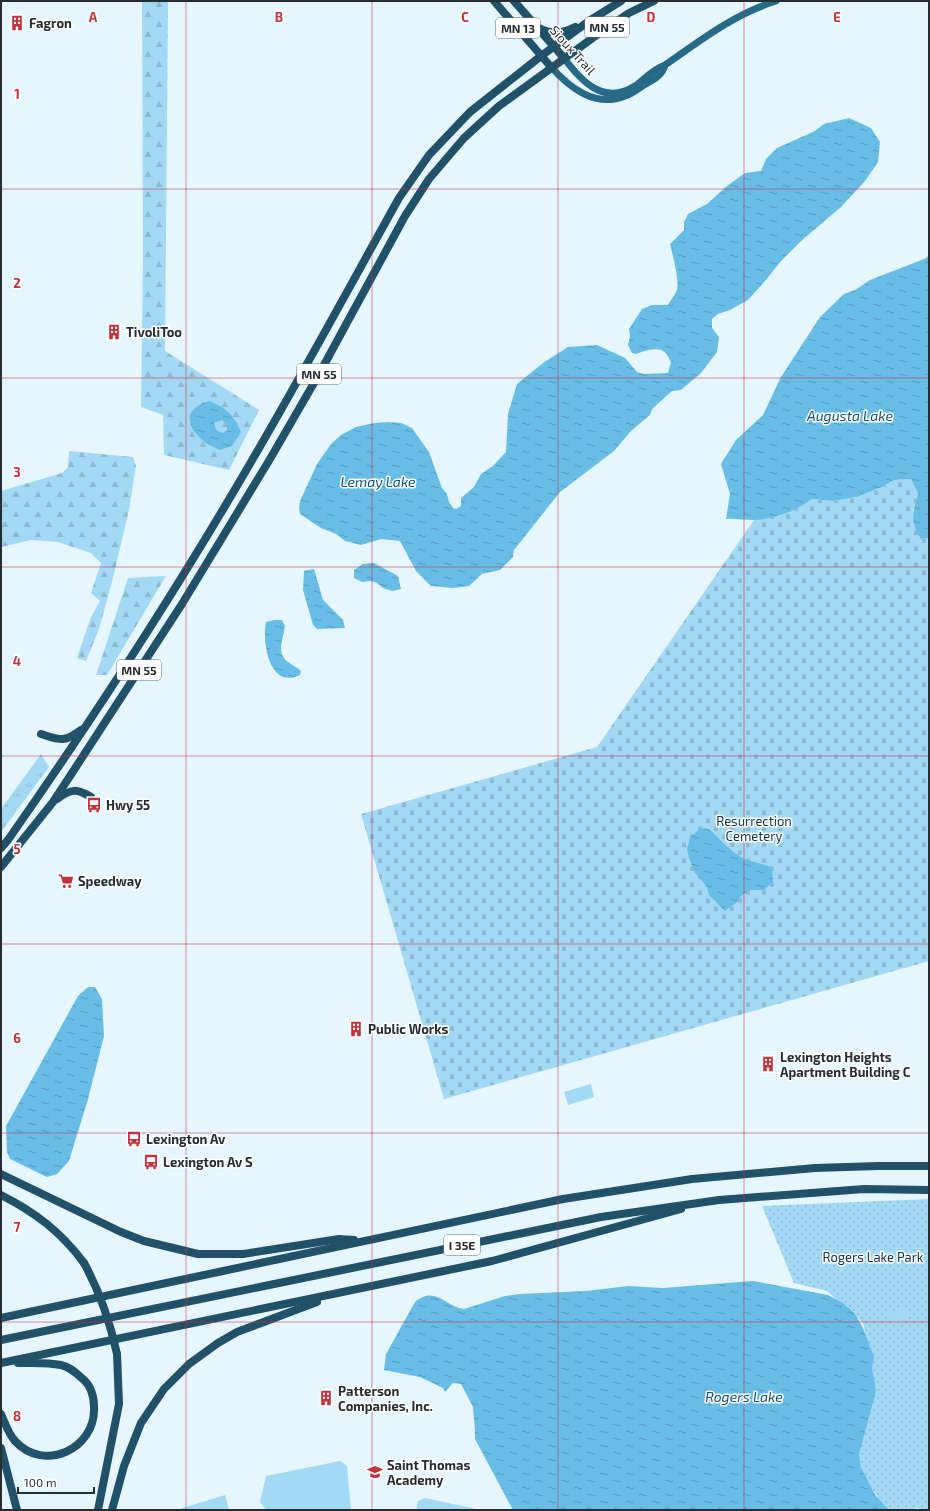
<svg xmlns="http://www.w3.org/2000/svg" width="930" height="1511" viewBox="0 0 930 1511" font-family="'Exo 2',sans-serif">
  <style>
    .grass { fill: url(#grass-tufts) }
    .forest { fill: url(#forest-firs) }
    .cemetery { fill: url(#cemetery-stones) }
    .park { fill: url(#park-dots) }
    .garden { fill: #a4d9f5 }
    .water { fill: url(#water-ripples); fill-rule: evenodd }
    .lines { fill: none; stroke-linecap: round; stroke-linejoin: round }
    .major { stroke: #266a88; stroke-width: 7 }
    .highway { stroke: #205168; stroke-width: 8 }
    .highway-bridge { stroke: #205168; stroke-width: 8 }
    .grid { fill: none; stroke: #c2323d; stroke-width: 1; stroke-opacity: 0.55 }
    .labels { text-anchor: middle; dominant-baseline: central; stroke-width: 3; stroke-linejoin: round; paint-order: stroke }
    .shield { fill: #fff; stroke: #686d70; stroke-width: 1 }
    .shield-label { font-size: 12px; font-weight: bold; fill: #272e33 }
    .poi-label { font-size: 13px; font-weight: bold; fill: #272e33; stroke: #fff; text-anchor: start }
    .street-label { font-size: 13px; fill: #272e33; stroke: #fff }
    .park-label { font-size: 13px; fill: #0b3344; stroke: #fff }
    .water-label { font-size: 14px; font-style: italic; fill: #0b526e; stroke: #fff }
    .grid-label { font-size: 13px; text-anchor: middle; font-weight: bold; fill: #c2323d; stroke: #fff; stroke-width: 3; stroke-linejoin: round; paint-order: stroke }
  </style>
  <defs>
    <pattern id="grass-tufts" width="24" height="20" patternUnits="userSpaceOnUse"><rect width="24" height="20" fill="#a4d9f5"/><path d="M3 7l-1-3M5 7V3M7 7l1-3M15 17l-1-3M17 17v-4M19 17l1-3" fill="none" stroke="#8dbbd2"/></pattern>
    <pattern id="forest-firs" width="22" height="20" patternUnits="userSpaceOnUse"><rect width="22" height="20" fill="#a4d9f5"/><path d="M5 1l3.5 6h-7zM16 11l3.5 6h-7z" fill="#8dbbd2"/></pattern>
    <pattern id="cemetery-stones" width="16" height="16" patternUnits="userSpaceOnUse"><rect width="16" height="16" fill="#a4d9f5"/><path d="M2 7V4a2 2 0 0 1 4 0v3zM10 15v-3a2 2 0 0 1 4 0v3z" fill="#8dbbd2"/></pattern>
    <pattern id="park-dots" width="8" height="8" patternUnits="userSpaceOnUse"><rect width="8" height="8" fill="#a4d9f5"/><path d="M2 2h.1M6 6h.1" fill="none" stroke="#8dbbd2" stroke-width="1.8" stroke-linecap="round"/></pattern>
    <pattern id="water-ripples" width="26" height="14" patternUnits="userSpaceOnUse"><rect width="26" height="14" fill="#69bee8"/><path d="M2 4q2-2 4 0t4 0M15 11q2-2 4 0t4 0" fill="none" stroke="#569bbd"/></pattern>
  </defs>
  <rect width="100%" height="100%" fill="#e6f6ff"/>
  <polygon class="grass" points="41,754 49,767 1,832 1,809"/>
  <g class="forest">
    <polygon points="142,1 168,1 165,351 259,410 229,470 164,455 163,415 141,407 143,256"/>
    <polygon points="69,451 133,457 136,466 129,510 112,582 99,629 86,661 77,658 91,617 100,601 91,593 101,563 91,553 58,542 31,540 1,547 1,491 62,473 68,467"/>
    <polygon points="166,576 107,675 96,675 128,578"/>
  </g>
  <path class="cemetery" d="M 911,479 L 918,494 L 913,511 L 921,539 L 929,538 L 929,961 L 444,1099 L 361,814 L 597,747 L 754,520 C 775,516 796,512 812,499 L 833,501 L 857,497 L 882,487 L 894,480 Z"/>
  <polygon class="park" points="929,1199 929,1510 921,1510 918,1508 911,1510 880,1510 877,1495 858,1471 855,1450 871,1359 863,1323 827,1291 794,1283 762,1206"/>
  <g class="garden">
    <polygon points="591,1084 594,1097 568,1105 564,1092"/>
    <polygon points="906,1308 909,1319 892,1324 889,1314"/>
    <polygon points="340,1461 347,1466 351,1510 266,1510 260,1502 266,1476"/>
    <polygon points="225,1495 229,1510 176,1510"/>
    <polygon points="425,1498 481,1510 416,1510 418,1501"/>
  </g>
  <g class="water">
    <path d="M 849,118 L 871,128 L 880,142 L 878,162 L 865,181 L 841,207 L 801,241 L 781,261 L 766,280 L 748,300 L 730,310 L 718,314 L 712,319 L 712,328 L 719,337 L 717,352 L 701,373 L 681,390 L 672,391 L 652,409 L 650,415 L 631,431 L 614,451 L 560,492 L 514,550 L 513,557 L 500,570 L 482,574 L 469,586 L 453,588 L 431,586 L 416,571 L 400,541 L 381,539 L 361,545 L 345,541 L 336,534 L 321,528 L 300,514 L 299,508 L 300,501 L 317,464 L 331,444 L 341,435 L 356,427 L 374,423 L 389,422 L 401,423 L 412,428 L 429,452 L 442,488 L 447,494 L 449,502 L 453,508 L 456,509 L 461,506 L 461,498 L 474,487 L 481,474 L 493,466 L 506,452 L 508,414 L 517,384 L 543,363 L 568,347 L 597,345 L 625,358 L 637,372 L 644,374 L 668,373 L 671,362 C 665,350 662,348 649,350 C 644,351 641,352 636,354 L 632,353 L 628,345 L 630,336 L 629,329 L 642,309 L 652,305 L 668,305 C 670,301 674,296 676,292 C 681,284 672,253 670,244 L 684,230 L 684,222 L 688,214 L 707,204 L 727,186 L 745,173 L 761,171 L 766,159 L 777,148 L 815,131 L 824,124 Z"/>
    <path d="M 929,256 L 929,538 L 921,539 C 910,520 912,515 918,494 L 911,479 L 894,480 L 882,487 L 857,497 L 833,501 L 812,499 C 797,511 773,519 754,520 C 744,520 735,518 726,519 L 730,494 L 721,464 L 736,440 L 763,415 L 781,377 L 820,317 L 844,294 L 855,290 L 870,280 L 924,259 Z"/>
    <path d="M 209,401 C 227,408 234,415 241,432 L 232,446 L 220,450 C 216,448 210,446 206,443 C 187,429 181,409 209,401 ZM 222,420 L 227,424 L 227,430 L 223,433 C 217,431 215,429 214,423 Z"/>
    <polygon points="374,563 398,576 401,589 392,591 383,588 377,583 371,581 362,582 354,578 354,570 363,564"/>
    <polygon points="314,569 323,600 343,620 345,628 317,629 313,625 303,590 304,571"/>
    <path d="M 274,620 L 282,620 L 285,626 C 283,639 276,653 288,662 C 293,666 297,667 301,671 L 300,675 C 269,690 262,642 266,622 Z"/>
    <polygon points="700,828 709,829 731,850 744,859 772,867 773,882 764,890 751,890 741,896 736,903 725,911 709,895 707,887 695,873 689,858 687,849 690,838"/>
    <polygon points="88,987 95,987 102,999 104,1036 88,1099 69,1161 57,1174 47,1177 10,1159 7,1152 6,1126 78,996"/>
    <path d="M 753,1281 L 828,1295 L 843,1303 L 855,1314 L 863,1328 L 874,1357 L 872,1368 L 876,1391 L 859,1454 L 861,1468 L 876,1496 L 889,1510 L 513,1510 L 475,1439 L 475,1430 L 473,1407 L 461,1384 L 453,1383 L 445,1392 L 443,1388 L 420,1377 L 384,1370 L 386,1354 L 415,1302 C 436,1285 445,1307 464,1309 L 505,1296 L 520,1294 L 586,1291 L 628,1286 L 663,1288 Z"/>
  </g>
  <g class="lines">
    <g class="major">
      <path d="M 564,58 C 581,81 604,106 635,86 C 645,79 653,69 665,65 C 701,40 734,14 776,1"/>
      <path d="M 551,67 C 570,88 595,108 625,96 C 632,94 638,89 644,85 C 653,80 662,76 665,65"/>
    </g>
    <g class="highway">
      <polyline points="494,1 551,67"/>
      <polyline points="514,1 564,58"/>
      <path d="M 539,28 C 552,35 563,33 575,27"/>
      <path d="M 41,734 C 60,740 64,743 81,730"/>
      <path d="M 57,799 C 71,789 76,788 91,797"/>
      <path d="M 1,848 L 8,840 C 94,717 176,591 251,462 C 302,375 350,286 399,198 L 429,155 L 470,112 L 541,56 L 589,21 L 621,1"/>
      <polyline points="1,867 53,802 72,773 182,604 270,459 318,376 405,216 429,179 464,138 499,106 605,29 629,13 654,1"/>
      <polyline points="1,1174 121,1232 144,1241 198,1254 243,1254 339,1239 354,1240"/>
      <path d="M 1,1195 C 35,1212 61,1232 84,1263"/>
      <polyline points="1,1318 563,1199 692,1179 815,1168 878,1166 929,1166"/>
      <polyline points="1,1340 601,1217 719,1200 864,1189 929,1190"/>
      <polyline points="1,1363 492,1261 681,1209"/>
      <path d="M 1,1414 C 5,1423 8,1433 15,1441 C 44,1473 96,1449 94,1407 C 94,1397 91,1386 83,1379 C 76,1373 70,1367 61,1365 C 47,1362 32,1363 18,1363"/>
      <polyline points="1,1448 17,1510"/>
      <polyline points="98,1510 119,1404 117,1354"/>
      <polyline points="112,1510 124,1466 141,1423 164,1389 189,1364 218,1343 237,1332 317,1302"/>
    </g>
    <path class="highway-bridge" d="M 84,1263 C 100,1292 110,1322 117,1354"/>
  </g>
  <path class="grid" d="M 186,1 L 186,1510M 372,1 L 372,1510M 558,1 L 558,1510M 744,1 L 744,1510M 1,189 L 929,189M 1,378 L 929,378M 1,567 L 929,567M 1,756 L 929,756M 1,944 L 929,944M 1,1133 L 929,1133M 1,1322 L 929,1322"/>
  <defs>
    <g id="building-bare" transform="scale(1.2)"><path d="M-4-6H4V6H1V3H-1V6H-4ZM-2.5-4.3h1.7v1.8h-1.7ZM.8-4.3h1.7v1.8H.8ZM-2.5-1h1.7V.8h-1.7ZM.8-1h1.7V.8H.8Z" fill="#c2323d" stroke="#fff" stroke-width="2.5" paint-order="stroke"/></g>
    <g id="bus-bare" transform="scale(1.2)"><path d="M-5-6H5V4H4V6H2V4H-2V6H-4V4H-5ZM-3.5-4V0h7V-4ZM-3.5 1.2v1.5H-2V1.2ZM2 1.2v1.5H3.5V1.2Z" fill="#c2323d" stroke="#fff" stroke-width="2.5" paint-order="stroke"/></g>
    <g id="supermarket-bare" transform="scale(1.2)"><path d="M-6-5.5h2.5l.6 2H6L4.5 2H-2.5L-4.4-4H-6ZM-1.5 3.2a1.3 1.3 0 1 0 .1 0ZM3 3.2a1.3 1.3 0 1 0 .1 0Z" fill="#c2323d" stroke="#fff" stroke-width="2.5" paint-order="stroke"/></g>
    <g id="school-bare" transform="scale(1.2)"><path d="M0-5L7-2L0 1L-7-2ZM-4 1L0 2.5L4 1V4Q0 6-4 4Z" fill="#c2323d" stroke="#fff" stroke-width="2.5" paint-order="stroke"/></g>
  </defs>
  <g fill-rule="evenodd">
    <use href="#building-bare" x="17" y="23"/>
    <use href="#building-bare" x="114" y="332"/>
    <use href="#bus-bare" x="94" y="805"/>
    <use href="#supermarket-bare" x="66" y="881"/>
    <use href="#building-bare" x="356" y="1029"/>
    <use href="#building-bare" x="768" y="1064"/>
    <use href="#bus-bare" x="134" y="1139"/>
    <use href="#bus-bare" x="151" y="1162"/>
    <use href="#building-bare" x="326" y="1398"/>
    <use href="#school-bare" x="375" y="1472"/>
  </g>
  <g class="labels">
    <g class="shield">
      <rect x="585" y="17" width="44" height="20" rx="3"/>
      <rect x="496" y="18" width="44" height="20" rx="3"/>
      <rect x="297" y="364" width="44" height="20" rx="3"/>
      <rect x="117" y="660" width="44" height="20" rx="3"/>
      <rect x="444" y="1235" width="36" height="20" rx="3"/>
    </g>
    <g class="shield-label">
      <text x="607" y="27">MN 55</text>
      <text x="518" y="28">MN 13</text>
      <text x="319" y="374">MN 55</text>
      <text x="139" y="670">MN 55</text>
      <text x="462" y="1245">I 35E</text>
    </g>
    <g class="poi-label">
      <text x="29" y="23">Fagron</text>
      <text x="126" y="332">TivoliToo</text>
      <text x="106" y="805">Hwy 55</text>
      <text x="78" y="881">Speedway</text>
      <text x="368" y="1029">Public Works</text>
      <text x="780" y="1057">Lexington Heights<tspan x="780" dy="15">Apartment Building C</tspan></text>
      <text x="146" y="1139">Lexington Av</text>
      <text x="163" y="1162">Lexington Av S</text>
      <text x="338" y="1391">Patterson<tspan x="338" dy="15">Companies, Inc.</tspan></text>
      <text x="387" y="1465">Saint Thomas<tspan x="387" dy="15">Academy</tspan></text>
    </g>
    <g class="street-label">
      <text transform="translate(573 50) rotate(48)">Sioux Trail</text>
    </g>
    <g class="park-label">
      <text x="754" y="821">Resurrection<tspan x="754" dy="15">Cemetery</tspan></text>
      <text x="873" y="1257">Rogers Lake Park</text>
    </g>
    <g class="water-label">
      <text x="850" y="415">Augusta Lake</text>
      <text x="378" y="481">Lemay Lake</text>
      <text x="744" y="1396">Rogers Lake</text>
    </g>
  </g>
  <g class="grid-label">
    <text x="93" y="22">A</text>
    <text x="279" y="22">B</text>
    <text x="465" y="22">C</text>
    <text x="651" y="22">D</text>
    <text x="837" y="22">E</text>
    <text x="17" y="99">1</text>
    <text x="17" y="288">2</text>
    <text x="17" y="477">3</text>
    <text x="17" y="666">4</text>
    <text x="17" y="854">5</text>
    <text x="17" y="1043">6</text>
    <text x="17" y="1232">7</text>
    <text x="17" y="1421">8</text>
  </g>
  <rect width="930" height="1511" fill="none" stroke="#272e33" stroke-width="4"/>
  <path d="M18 1487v6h76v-6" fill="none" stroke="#272e33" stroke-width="2"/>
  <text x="24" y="1487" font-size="12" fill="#272e33" stroke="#ffffff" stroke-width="3" paint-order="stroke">100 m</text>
</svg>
